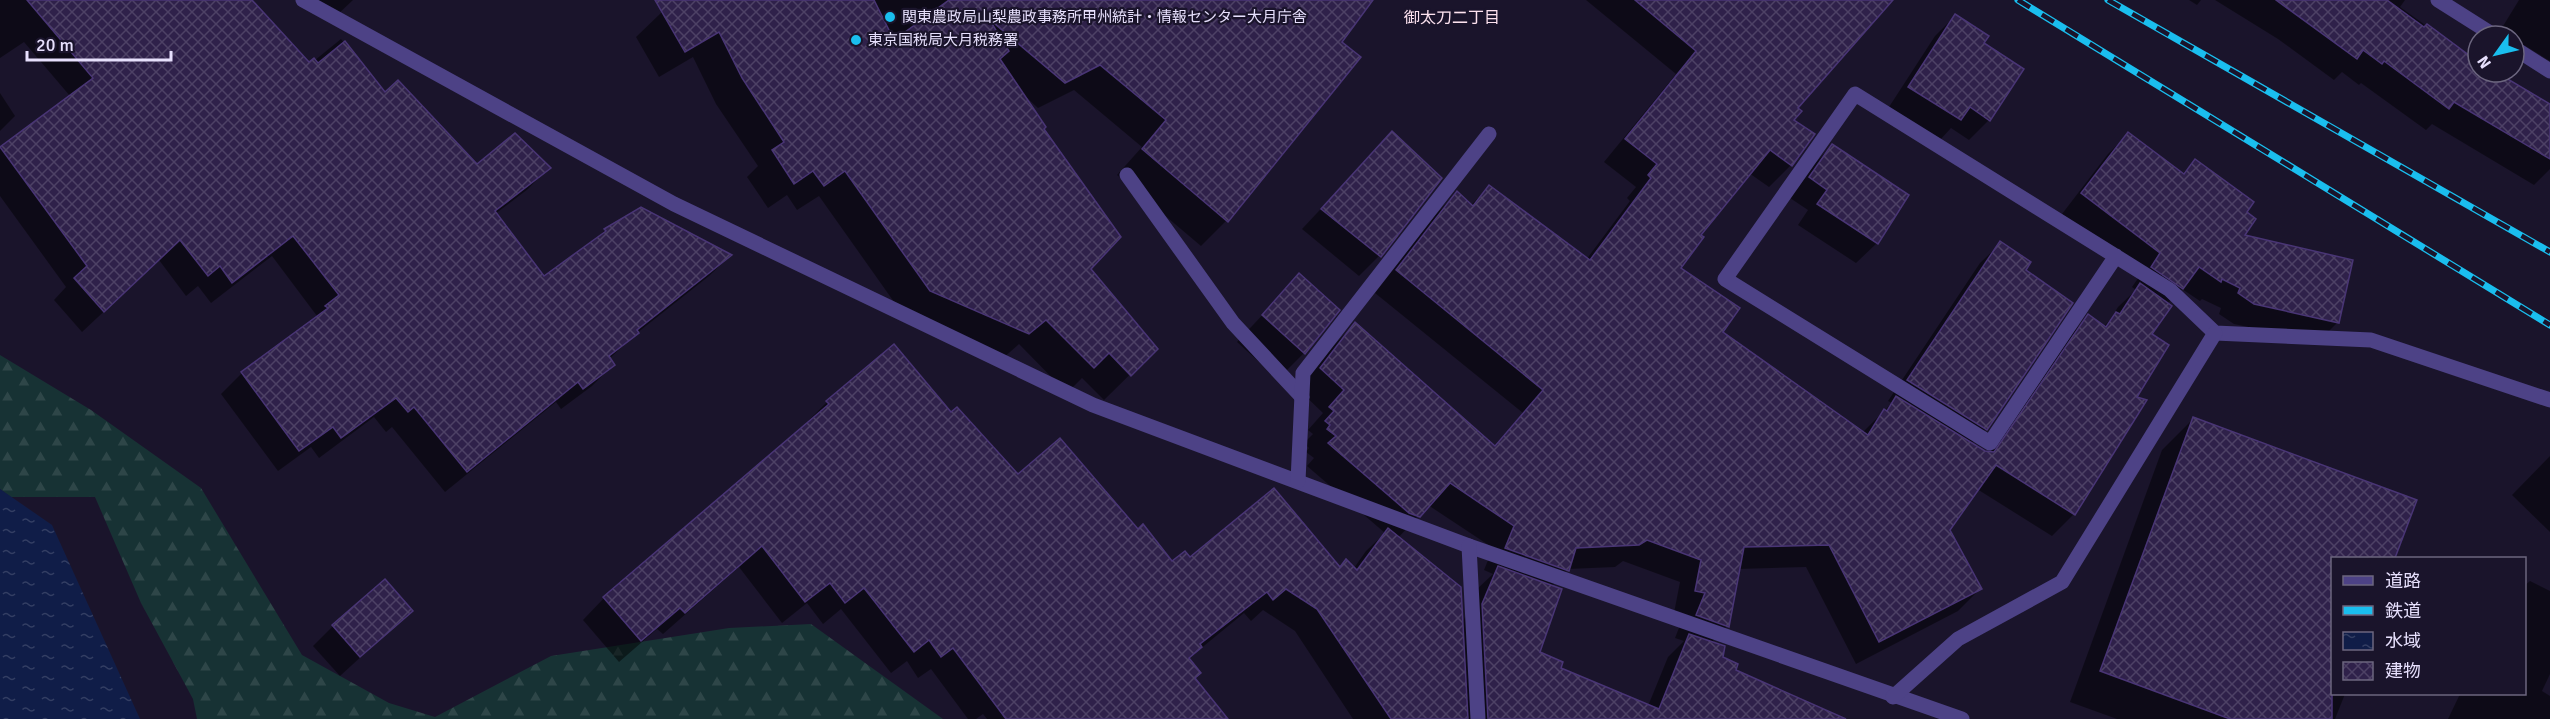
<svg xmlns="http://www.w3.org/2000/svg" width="2550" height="719" viewBox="0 0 2550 719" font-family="Signika,'Noto Sans JP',sans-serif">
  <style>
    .forest { fill: url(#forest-firs) }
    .water { fill: url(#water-ripples) }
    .shadow { fill: #0007; fill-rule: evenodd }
    .building { fill: url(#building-cross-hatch); stroke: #493575; stroke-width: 1.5 }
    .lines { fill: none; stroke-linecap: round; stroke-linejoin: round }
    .minor { stroke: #4d4286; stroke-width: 15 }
    .rail-casing { stroke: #1abeee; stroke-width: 7 }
    .rail { stroke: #1a142b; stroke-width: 4.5; stroke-dasharray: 14; stroke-linecap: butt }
    .poi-dot { fill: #1abeee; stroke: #1a142b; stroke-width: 2 }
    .labels { text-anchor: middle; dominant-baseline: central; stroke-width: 4.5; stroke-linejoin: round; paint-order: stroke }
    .poi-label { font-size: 15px; fill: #e7e0fd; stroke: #1a142b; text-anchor: start }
    .neighbourhood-label { font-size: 16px; fill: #fde2ef; stroke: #1a142b }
  </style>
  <defs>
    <pattern id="forest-firs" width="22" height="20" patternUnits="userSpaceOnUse" patternTransform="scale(1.5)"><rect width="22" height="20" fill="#173234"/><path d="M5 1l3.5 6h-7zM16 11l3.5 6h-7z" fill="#2e4648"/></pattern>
    <pattern id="water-ripples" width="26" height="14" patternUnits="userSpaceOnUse" patternTransform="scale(1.5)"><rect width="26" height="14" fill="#101d48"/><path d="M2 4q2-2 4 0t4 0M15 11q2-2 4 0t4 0" fill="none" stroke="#333e63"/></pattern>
    <pattern id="building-cross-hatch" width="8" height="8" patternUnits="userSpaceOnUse" patternTransform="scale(1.5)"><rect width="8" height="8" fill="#2f214a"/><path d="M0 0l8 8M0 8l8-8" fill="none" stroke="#4d4165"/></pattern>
  </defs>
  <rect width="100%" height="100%" fill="#1a142b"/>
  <polygon class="forest" points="0,355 91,410 201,488 302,655 389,703 435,717 551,656 729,628 811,624 943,719 197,719 193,699 141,603 95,497 11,497 0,489"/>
  <polygon class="water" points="0,489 52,525 140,719 0,719"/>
  <g class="shadow">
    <polygon points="0,0 250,0 309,65 341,39 385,94 477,166 548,168 528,189 495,214 544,278 591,244 605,230 730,256 709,276 637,333 609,359 613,365 592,386 561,409 556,402 445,492 392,427 386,432 374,417 319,458 311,447 278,471 221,394 242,373 317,316 272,256 211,303 198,286 186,296 159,260 82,332 54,300 66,287 0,196 0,148 70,96 24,42 0,58"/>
    <polygon points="308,0 353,0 335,17"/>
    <polygon points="665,0 1371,0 1340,42 1358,58 1226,221 1201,246 1117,175 1142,147 1074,90 1038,108 1025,96 1042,129 1089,269 1156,349 1104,400 1082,378 1067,393 1019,344 1002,359 904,316 819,196 797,210 787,195 768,208 747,177 758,166 716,104 693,57 659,77 636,37 662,12"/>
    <path d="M 1586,0 L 1860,0 L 1796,108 L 1792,120 L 1791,165 L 1769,187 L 1749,173 L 1699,236 L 1679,268 L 1721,332 L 1862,433 L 1892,403 L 1888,401 L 1980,263 L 2001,243 L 2024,270 L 1986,429 L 1972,443 L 1989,454 L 2067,338 L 2089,316 L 2103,327 L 2110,320 L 2118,307 L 2136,290 L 2132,287 L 2141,274 L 2062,214 L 2108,154 L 2128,134 L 2182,174 L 2195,161 L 2245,213 L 2242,236 L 2338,322 L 2318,342 L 2234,324 L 2219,314 L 2221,308 L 2202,299 L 2200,301 L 2182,289 L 2167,304 L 2150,335 L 2135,397 L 2074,514 L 2052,536 L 1977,489 L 1949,530 L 1980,589 L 1958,611 L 1856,664 L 1806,567 L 1738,569 L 1727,626 L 1711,643 L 1721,658 L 1734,671 L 1843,719 L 1353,719 L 1295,631 L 1263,610 L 1251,621 L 1244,613 L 1188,659 L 1193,679 L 1226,719 L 987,719 L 983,714 L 976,719 L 968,719 L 931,669 L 918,678 L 907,661 L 891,673 L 841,609 L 823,624 L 807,603 L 782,623 L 739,567 L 663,634 L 657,629 L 619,662 L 583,620 L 604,598 L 806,425 L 805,424 L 827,402 L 894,346 L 951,414 L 1018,476 L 1138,531 L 1172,563 L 1190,559 L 1354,568 L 1366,551 L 1385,533 L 1307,466 L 1314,458 L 1306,452 L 1309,448 L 1304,443 L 1313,434 L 1308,430 L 1323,413 L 1299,390 L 1333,346 L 1355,324 L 1493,447 L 1523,413 L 1375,293 L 1435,215 L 1457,193 L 1470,206 L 1489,187 L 1586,260 L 1630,201 L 1627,198 L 1636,187 L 1604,162 L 1676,74 ZM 1428,505 L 1493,548 L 1484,570 L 1493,574 L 1476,590 L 1462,624 L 1398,538 ZM 1623,561 L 1680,582 L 1674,613 L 1684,615 L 1675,638 L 1684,641 L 1668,657 L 1648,706 L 1559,669 L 1538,653 L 1551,587 L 1568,569 L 1615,567 Z"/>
    <polygon points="2189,0 2201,0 2197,5"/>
    <polygon points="2215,0 2405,0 2400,7 2478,63 2478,72 2493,72 2550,106 2550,169 2534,185 2432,124 2426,130 2361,83 2359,85 2342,72 2334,80 2278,39"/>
    <polygon points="2519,0 2550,0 2550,61 2514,39 2514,36 2509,36 2500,31"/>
    <polygon points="1955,16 1982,44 1989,120 1969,140 1951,128 1940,140 1889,107 1935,36"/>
    <polygon points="0,93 15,116 0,131"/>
    <polygon points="1392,133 1440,178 1379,256 1359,276 1302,229"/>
    <polygon points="1832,146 1877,243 1856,263 1798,225 1808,210 1790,198 1812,166"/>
    <polygon points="1299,276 1338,310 1304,353 1278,379 1237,342"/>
    <polygon points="2193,419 2415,501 2394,558 2332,558 2332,694 2345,694 2335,719 2117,719 2070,702 2162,450"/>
    <polygon points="2550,456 2550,532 2512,495"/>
    <polygon points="2530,581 2550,591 2550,674 2542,691 2550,696 2550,719 2448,719 2460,694 2524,694 2524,586"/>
    <polygon points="411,611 340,676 313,646 333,626"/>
  </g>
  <g class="building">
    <polygon points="27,0 252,0 309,62 314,58 318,63 345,41 385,92 398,80 477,164 515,133 551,168 495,211 544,276 606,231 604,229 641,207 732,255 637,330 639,333 609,356 615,365 583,389 578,382 467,472 414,407 408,412 396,398 341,438 333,427 299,451 241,372 328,308 325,306 339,295 293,236 232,283 220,266 208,276 180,240 104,312 74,278 87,266 0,147 93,78"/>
    <polygon points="655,0 874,0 894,40 949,0 1373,0 1342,42 1361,57 1228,222 1142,149 1166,120 1100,65 1065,83 989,19 1009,51 1000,59 1046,127 1044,129 1121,237 1091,269 1158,349 1131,376 1109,353 1094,368 1046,320 1029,334 930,291 845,171 824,186 813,171 794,184 772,150 784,142 742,78 719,32 685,52"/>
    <polygon points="1635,0 1893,0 1798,108 1802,111 1794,120 1815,134 1792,166 1770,150 1701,235 1704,237 1681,268 1740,308 1723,332 1868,435 1884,409 1887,411 1896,396 1985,451 1994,452 2088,314 2106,327 2116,312 2120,314 2140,283 2172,306 2152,334 2169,345 2137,397 2147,400 2075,515 1996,465 1950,530 1982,589 1879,642 1829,545 1744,547 1729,627 1696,615 1705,593 1695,591 1701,560 1647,540 1639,545 1576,548 1569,571 1505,548 1514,526 1450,483 1420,517 1409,513 1328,443 1336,436 1327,429 1330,425 1325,421 1334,411 1329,407 1344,390 1320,368 1355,322 1495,446 1543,390 1396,270 1457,191 1473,206 1489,185 1590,260 1651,178 1648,175 1657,164 1625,139 1696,51"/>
    <polygon points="2276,0 2387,0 2424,27 2427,24 2478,62 2478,72 2496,72 2550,104 2550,159 2454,102 2449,109 2384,61 2382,64 2363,50 2357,59"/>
    <polygon points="1955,14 1989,36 1984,43 2024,69 1990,121 1970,107 1961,120 1908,87"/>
    <polygon points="1392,131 1442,178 1381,257 1321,209"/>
    <polygon points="2128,132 2184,174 2195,159 2254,202 2247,212 2256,219 2245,235 2353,260 2339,323 2254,304 2238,293 2240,288 2222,279 2221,282 2199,267 2183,289 2151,267 2160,253 2081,193"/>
    <polygon points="1832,144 1909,195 1878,244 1817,204 1827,190 1809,177"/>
    <polygon points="2000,241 2031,262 2026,270 2073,303 1987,430 1907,380"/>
    <polygon points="1299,273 1340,310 1305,354 1262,315"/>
    <polygon points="894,344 951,412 957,407 1018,474 1060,438 1138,529 1143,524 1172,561 1185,551 1190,557 1274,488 1340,567 1346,559 1357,570 1388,528 1461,587 1468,719 1391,719 1317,609 1286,589 1273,600 1267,592 1200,644 1202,647 1189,658 1201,673 1195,678 1228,719 1006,719 953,648 941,657 929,640 914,652 864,588 845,603 830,583 805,602 762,546 685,613 680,608 641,641 603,597 829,404 826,401"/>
    <polygon points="2193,417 2417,500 2395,558 2332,558 2332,719 2230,719 2100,671"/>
    <polygon points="1498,566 1562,589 1540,652 1563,662 1561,668 1659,709 1689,634 1725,646 1723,657 1738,664 1736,670 1846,719 1488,719 1482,604"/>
    <polygon points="385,579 413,611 360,657 332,625"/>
  </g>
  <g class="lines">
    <g class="minor">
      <polyline points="303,0 674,204 1093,405 1469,546 1962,719"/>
      <polyline points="2438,0 2495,36"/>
      <polyline points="2514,48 2550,71"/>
      <polyline points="1127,175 1233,323 1302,397"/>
      <polyline points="2116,256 1990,443 1725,279 1855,94 2170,290 2215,333 2371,340 2550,400"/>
      <polyline points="1298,481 1303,373 1489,134"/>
      <polyline points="1469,546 1478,719"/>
      <polyline points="1893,697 1958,639 2062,582 2215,333"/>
    </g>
    <g class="rail-casing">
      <g id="rail">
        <polyline points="2018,0 2550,325"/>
        <polyline points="2108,0 2550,252"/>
      </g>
    </g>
    <use href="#rail" class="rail"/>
  </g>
  <g class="poi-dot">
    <circle cx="890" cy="17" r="6"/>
    <circle cx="856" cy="40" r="6"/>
  </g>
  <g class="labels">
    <g class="poi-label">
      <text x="902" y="17">関東農政局山梨農政事務所甲州統計・情報センター大月庁舎</text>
      <text x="868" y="40">東京国税局大月税務署</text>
    </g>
    <g class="neighbourhood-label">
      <text x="1452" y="18">御太刀二丁目</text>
    </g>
  </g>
  <rect x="2331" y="557" width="195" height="138" fill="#1a142b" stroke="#6c667f" stroke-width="1.5"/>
  <rect x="2343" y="576" width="30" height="9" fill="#4d4286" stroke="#6c667f" stroke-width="1.5"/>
  <text x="2385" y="587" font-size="18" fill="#e7e0fd">道路</text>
  <rect x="2343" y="606" width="30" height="9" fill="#1abeee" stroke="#6c667f" stroke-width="1.5"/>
  <text x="2385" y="617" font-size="18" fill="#e7e0fd">鉄道</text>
  <rect x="2343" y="632" width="30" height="18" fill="url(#water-ripples)" stroke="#6c667f" stroke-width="1.5"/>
  <text x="2385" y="647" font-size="18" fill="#e7e0fd">水域</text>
  <rect x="2343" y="662" width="30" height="18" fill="url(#building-cross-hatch)" stroke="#6c667f" stroke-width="1.5"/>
  <text x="2385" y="677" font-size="18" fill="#e7e0fd">建物</text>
  <g transform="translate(2496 54) rotate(236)"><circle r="28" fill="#1a142b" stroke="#6c667f" stroke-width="1.5"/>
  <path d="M0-4.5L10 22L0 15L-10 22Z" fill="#1abeee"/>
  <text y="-9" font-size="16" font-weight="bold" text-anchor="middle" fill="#e7e0fd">N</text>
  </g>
  <path d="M27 51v9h144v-9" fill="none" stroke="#e7e0fd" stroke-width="3"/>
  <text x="36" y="51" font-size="18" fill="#e7e0fd" stroke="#1a142b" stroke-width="4.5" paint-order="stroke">20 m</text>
</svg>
